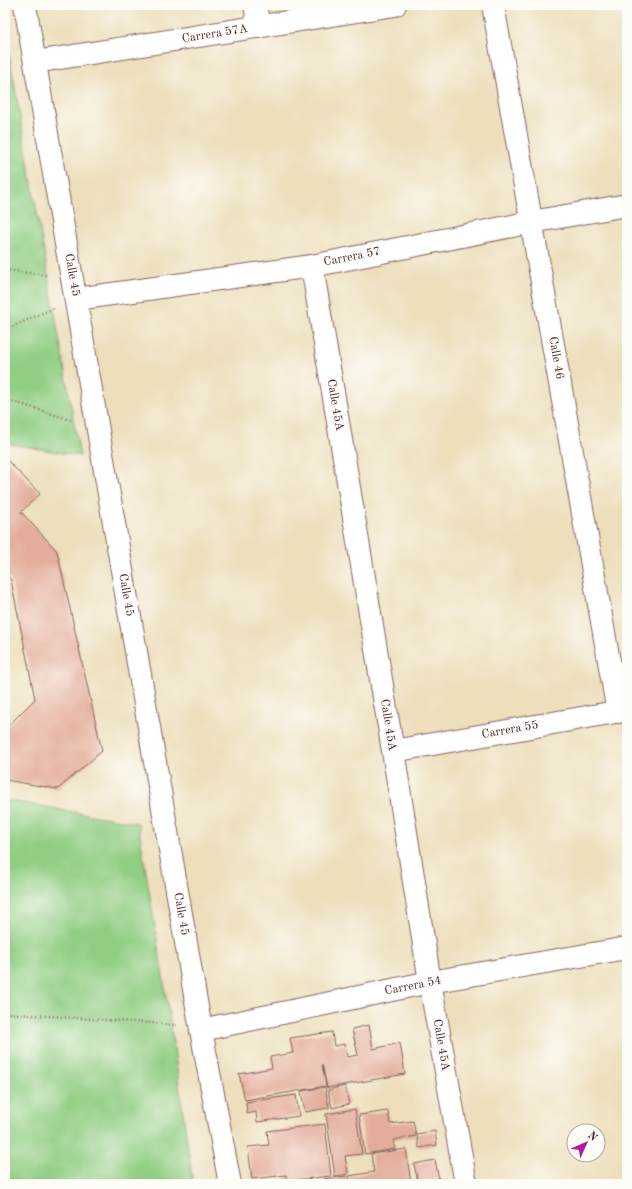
<svg xmlns="http://www.w3.org/2000/svg" width="632" height="1189" viewBox="0 0 632 1189" font-family="'Old Standard TT',serif">
  <style>
    .park { fill: #91ce83; stroke: #6e7657 }
    .building { fill: #e4ad9b }
    .lines { fill: none; stroke-linecap: round; stroke-linejoin: round }
    .minor-casing { stroke: #83625e; stroke-width: 24 }
    .path { stroke: #83625e; stroke-width: 2.5; stroke-dasharray: 1 3; stroke-linecap: butt }
    .minor { stroke: #fff; stroke-width: 22 }
    .labels { text-anchor: middle; dominant-baseline: central; stroke-width: 4; stroke-linejoin: round; paint-order: stroke }
    .street-label { font-size: 12px; fill: #4a1f2b; stroke: #fdfcf7 }
  </style>
  <rect width="100%" height="100%" fill="#fdfcf7"/>
  <filter id="ink" filterUnits="userSpaceOnUse"><feTurbulence type="fractalNoise" baseFrequency=".025" numOctaves="2"/><feDisplacementMap in="SourceGraphic" scale="8" xChannelSelector="R" yChannelSelector="G"/><feConvolveMatrix kernelMatrix="1 2 1 2 8 2 1 2 1" color-interpolation-filters="sRGB"/></filter>
  <filter id="wash" filterUnits="userSpaceOnUse"><feTurbulence type="fractalNoise" baseFrequency=".012" numOctaves="4" result="noise"/><feDisplacementMap in="SourceGraphic" scale="16" xChannelSelector="R" yChannelSelector="G"/><feGaussianBlur stdDeviation="0.9" result="paint"/><feColorMatrix in="noise" values="0 0 0 0 0 0 0 0 0 0 0 0 0 0 0 0 0 1.4 0 .05"/><feComposite in="paint" operator="in"/></filter>
  <g filter="url(#wash)">
    <rect width="100%" height="100%" fill="#eddfbc"/>
    <g class="park">
      <polygon points="5,31 80,456 5,443"/>
      <polygon points="5,800 138,823 169,1013 193,1184 5,1184"/>
    </g>
    <g id="blocks">
      <g class="building">
        <polygon points="5,458 40,494 21,512 57,551 102,751 58,789 5,780 5,729 35,699 11,580 5,573"/>
        <polygon points="369,1025 373,1049 400,1043 405,1074 327,1088 322,1064 326,1086 245,1100 239,1074 272,1068 270,1057 293,1053 290,1038 332,1032 334,1046 345,1044 347,1057 358,1055 352,1029"/>
        <polygon points="345,1086 349,1104 332,1108 328,1090"/>
        <polygon points="325,1087 329,1108 305,1112 301,1091"/>
        <polygon points="296,1095 299,1116 257,1122 256,1112 247,1114 246,1102"/>
        <polygon points="355,1109 362,1154 345,1156 348,1174 335,1176 326,1114"/>
        <polygon points="388,1111 390,1124 413,1121 416,1136 393,1140 395,1149 365,1154 359,1115"/>
        <polygon points="325,1124 331,1176 286,1181 286,1175 252,1179 248,1147 269,1145 267,1131"/>
        <polygon points="435,1131 437,1145 419,1148 417,1134"/>
        <polygon points="406,1149 411,1184 350,1184 349,1176 374,1172 371,1154"/>
        <polygon points="435,1160 439,1179 418,1183 414,1164"/>
        <polygon points="346,1176 348,1184 325,1184 324,1179"/>
        <polygon points="321,1181 321,1184 306,1184 306,1183"/>
      </g>
    </g>
  </g>
  <g filter="url(#ink)">
    <use href="#blocks" fill-opacity="0" stroke="#83625e" stroke-width="1"/>
    <g class="lines">
      <g class="minor-casing">
        <g id="minor">
          <polyline points="25,5 201,1030 230,1184"/>
          <polyline points="255,5 259,27"/>
          <polyline points="493,5 618,712"/>
          <polyline points="35,62 395,5"/>
          <polyline points="312,266 393,751 430,982 466,1184"/>
          <polyline points="76,299 312,266 532,222 627,205"/>
          <polyline points="393,751 627,710"/>
          <polyline points="201,1030 430,982 627,948"/>
        </g>
      </g>
      <g class="path">
        <polyline points="5,270 46,275"/>
        <polyline points="5,330 54,308"/>
        <polyline points="5,399 71,420"/>
        <polyline points="5,1013 177,1025"/>
      </g>
      <use href="#minor" class="minor"/>
    </g>
  </g>
  <g class="labels">
    <g class="street-label">
      <text transform="translate(215 34) rotate(-9)">Carrera 57A</text>
      <text transform="translate(352 257) rotate(-11)">Carrera 57</text>
      <text transform="translate(72 275) rotate(80)">Calle 45</text>
      <text transform="translate(556 358) rotate(80)">Calle 46</text>
      <text transform="translate(335 405) rotate(80)">Calle 45A</text>
      <text transform="translate(126 595) rotate(80)">Calle 45</text>
      <text transform="translate(388 725) rotate(81)">Calle 45A</text>
      <text transform="translate(510 730) rotate(-10)">Carrera 55</text>
      <text transform="translate(181 914) rotate(80)">Calle 45</text>
      <text transform="translate(413 986) rotate(-11)">Carrera 54</text>
      <text transform="translate(441 1045) rotate(80)">Calle 45A</text>
    </g>
  </g>
  <rect width="632" height="1189" fill="none" stroke="#fdfcf7" stroke-width="20"/>
  <g transform="translate(586 1143) rotate(45)"><circle r="19" fill="#fdfcf7" stroke="#b5a4a5"/>
  <path d="M0-3L7 15L0 10L-7 15Z" fill="#b5179e"/>
  <text y="-6" font-size="11" font-weight="bold" text-anchor="middle" fill="#4a1f2b">N</text>
  </g>
</svg>
